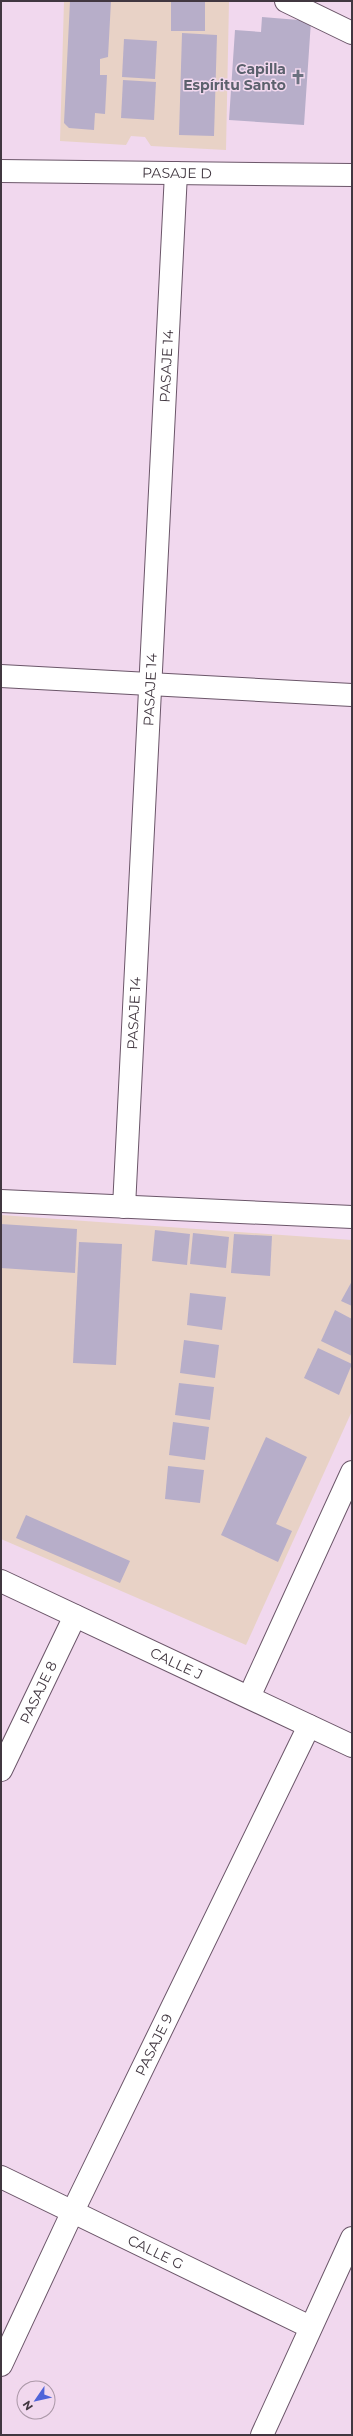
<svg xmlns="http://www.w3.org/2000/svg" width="353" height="2436" viewBox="0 0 353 2436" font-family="Montserrat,sans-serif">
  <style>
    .education { fill: #e8d2c6 }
    .building { fill: #b7aec9 }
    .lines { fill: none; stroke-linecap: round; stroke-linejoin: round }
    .minor-casing { stroke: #6b5669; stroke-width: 24 }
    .minor { stroke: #fff; stroke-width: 22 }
    .labels { text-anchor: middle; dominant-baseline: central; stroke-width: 3; stroke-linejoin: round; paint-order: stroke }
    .worship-label { font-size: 14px; font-weight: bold; fill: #5b616d; stroke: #f1d8ee; text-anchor: end }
    .street-label { font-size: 14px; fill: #413740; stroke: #f1d8ee }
  </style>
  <rect width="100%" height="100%" fill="#f1d8ee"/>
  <g class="education">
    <polygon points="64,1 229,1 226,150 151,146 145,137 131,136 126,145 60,141"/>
    <polygon points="1,1215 352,1240 352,1411 246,1645 1,1539"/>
  </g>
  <g class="building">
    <polygon points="70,1 111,1 108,57 100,59 100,75 107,75 105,114 95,113 94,130 69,128 64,123"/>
    <rect x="171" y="1" width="34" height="30"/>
    <polygon points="262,17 311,21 304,125 229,120 235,30 261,32"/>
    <polygon points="182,33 217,35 214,136 179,135"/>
    <polygon points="124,39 157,41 155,79 122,77"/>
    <polygon points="123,80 156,82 154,120 121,118"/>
    <polygon points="1,1224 77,1229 75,1273 1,1268"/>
    <polygon points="155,1230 190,1234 187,1265 152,1261"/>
    <polygon points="193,1233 229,1237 226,1268 190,1264"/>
    <polygon points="234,1234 272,1236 270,1276 231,1273"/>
    <polygon points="79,1242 122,1244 116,1365 73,1363"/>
    <polygon points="352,1281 352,1306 341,1301"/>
    <polygon points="190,1293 226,1297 222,1330 187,1325"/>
    <polygon points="335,1310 352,1319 352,1356 321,1341"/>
    <polygon points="184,1340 219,1345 215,1378 180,1373"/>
    <polygon points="318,1348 352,1364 339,1395 304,1378"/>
    <polygon points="179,1383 214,1387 210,1420 175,1415"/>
    <polygon points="173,1422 209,1427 205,1460 169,1455"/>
    <polygon points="266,1437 307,1457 276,1524 292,1531 278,1562 221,1535"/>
    <polygon points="168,1466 204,1470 200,1503 165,1499"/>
    <polygon points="26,1515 130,1561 120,1583 16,1538"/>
  </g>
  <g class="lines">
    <g class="minor-casing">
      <g id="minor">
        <polyline points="286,1 352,33"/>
        <path id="s1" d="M 1,171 L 352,175"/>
        <polyline points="1,676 352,695"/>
        <polyline points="1,1201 352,1217"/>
        <path id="s2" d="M 124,1207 L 176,173"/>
        <path id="s3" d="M 1,1581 L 352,1746"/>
        <polyline points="249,1697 352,1472"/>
        <path id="s4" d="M 1,1770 L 75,1616"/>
        <path id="s5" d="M 1,2177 L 310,2327"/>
        <path id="s6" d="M 1,2365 L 73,2211 L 309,1726"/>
        <polyline points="262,2435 352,2238"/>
      </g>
    </g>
    <use href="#minor" class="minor"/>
  </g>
  <defs>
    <g id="church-bare" transform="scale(1.2)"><path d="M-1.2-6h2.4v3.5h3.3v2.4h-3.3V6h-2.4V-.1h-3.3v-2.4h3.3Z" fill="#6b7280" stroke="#f1d8ee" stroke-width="2.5" paint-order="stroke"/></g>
  </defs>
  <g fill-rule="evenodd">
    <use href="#church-bare" x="298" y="77"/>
  </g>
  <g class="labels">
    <g class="worship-label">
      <text x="286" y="69">Capilla<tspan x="286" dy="16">Espíritu Santo</tspan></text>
    </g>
    <g class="street-label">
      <text stroke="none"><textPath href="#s1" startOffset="176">PASAJE D</textPath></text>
      <text stroke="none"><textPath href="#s2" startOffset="842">PASAJE 14</textPath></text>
      <text stroke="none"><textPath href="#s2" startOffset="518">PASAJE 14</textPath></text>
      <text stroke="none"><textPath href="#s2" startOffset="194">PASAJE 14</textPath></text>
      <text stroke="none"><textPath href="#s3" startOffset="194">CALLE J</textPath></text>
      <text stroke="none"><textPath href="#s4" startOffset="86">PASAJE 8</textPath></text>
      <text stroke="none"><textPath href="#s6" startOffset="355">PASAJE 9</textPath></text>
      <text stroke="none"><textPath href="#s5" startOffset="172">CALLE G</textPath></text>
    </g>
  </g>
  <rect width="353" height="2436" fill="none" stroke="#413740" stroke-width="4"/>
  <g transform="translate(36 2400) rotate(236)"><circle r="19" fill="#f1d8ee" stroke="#ab98a8"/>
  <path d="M0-3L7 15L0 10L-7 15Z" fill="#4f64d9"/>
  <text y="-6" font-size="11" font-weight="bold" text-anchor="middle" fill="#413740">N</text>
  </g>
</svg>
